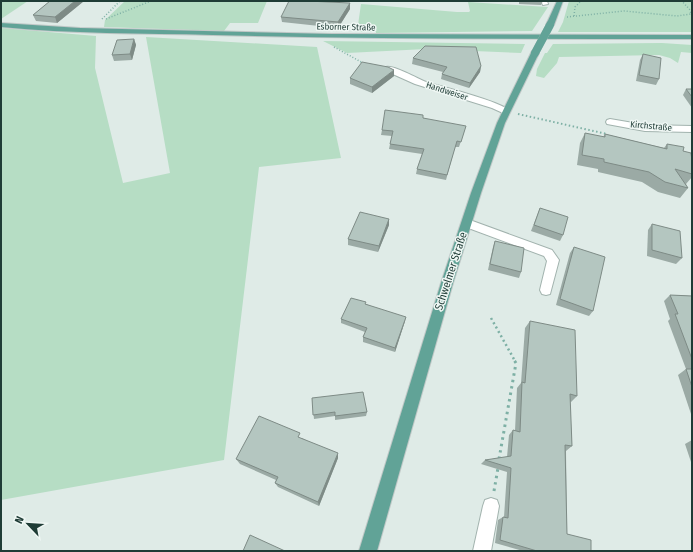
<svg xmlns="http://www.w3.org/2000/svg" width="693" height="552" viewBox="0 0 693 552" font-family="'Fira Sans Condensed',sans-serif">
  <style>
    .green { fill: #b6ddc4 }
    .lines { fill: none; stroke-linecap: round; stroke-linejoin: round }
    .minor-casing { stroke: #a2b3ae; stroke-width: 2 }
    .major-casing { stroke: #c0c8c7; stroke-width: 2 }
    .path-far3 { stroke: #7eb0a5; stroke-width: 1.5; stroke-dasharray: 1 2; stroke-linecap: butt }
    .path-far2 { stroke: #7eb0a5; stroke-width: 2; stroke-dasharray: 1.5 2.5; stroke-linecap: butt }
    .path-far1 { stroke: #7eb0a5; stroke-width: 2.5; stroke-dasharray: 2 3; stroke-linecap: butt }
    .path { stroke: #7eb0a5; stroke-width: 3; stroke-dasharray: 2.5 4; stroke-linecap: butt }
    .minor { fill: #fff; fill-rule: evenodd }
    .major { fill: #61a397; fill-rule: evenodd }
    .major-bridge-casing { stroke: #c0c8c7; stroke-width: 8; stroke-linecap: butt }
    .major-bridge { stroke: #61a397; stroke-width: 8 }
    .wall { fill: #9baaa5 }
    .shaded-wall { fill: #7e8b86 }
    .building { fill: #b4c6c0; stroke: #7e8b86 }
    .labels { text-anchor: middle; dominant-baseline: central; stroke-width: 3; stroke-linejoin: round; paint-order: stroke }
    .far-street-label { font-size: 9px; fill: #1f3c36; stroke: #eff7f4 }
    .street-label { font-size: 11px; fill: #1f3c36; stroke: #eff7f4 }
  </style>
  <rect width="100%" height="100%" fill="#dfebe7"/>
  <g class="green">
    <polygon points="1,1 28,1 1,19"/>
    <polygon points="125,1 267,1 258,23 230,23 224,31 104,27 105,20"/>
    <polygon points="569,1 692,1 692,32 558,32 563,22"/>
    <polygon points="468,2 548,7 532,31 376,33 376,32 357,32 361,4 457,12 469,12 470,11"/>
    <polygon points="1,28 96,36 95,68 123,183 170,173 146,37 317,47 341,158 259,167 224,460 1,500"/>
    <polygon points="323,41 525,44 521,53 426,49 347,53"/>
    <polygon points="662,43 692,45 692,53 681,52 678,63 670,58 659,55 559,57 557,63 544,78 536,76 537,69 545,53 547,53 553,44"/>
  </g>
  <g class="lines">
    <g class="minor-casing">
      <g id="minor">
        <polygon points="541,1 547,1 548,4 543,5"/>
        <path d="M 386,67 C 395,65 419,80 429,83 C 444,87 502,102 510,111 L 509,113 L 503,113 L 492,108 L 415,84 L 386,71 Z"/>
        <polygon points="610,119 645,125 692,126 692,132 645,131 607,124 606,122 607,120"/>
        <polygon points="467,219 552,250 559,260 550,294 546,295 542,294 540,290 547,261 544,256 463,226 462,223 463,220"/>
        <polygon points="491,498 497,500 499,506 491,551 473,551 483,506 485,500"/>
      </g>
    </g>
    <g class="major-casing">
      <g id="major">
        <polygon points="557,1 563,1 554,25 552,26 548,26 546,25"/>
        <path d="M 1,23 L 80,28 L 332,34 L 692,35 L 692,39 C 532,39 372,39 213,35 C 142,33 71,34 1,27 Z"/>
        <polygon points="532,51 535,51 539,53 505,123 481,193 453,283 377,551 359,551 441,283 471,193 497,123"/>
      </g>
    </g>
    <g class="path-far3">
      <polyline points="574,16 575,7 581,1"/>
      <polyline points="567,17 624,11 677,16 691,14 690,10 682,1"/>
      <polyline points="102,19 120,1"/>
      <polyline points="106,19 151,1"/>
      <polyline points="334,47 363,63"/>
    </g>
    <polyline class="path-far2" points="518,114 607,134"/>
    <polyline class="path-far1" points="491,318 515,361"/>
    <g class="path">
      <polyline points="499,459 516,363 514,360"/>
      <polyline points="494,491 498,468"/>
    </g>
    <use href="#minor" class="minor"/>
    <use href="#major" class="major"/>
    <g class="major-bridge-casing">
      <polyline id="major-bridge" points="535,53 550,25"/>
    </g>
    <use href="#major-bridge" class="major-bridge"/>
  </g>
  <g class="wall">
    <polygon points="47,1 84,1 57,23 36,21 33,15 49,2"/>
    <polygon points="519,1 543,1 541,5 519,4"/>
    <polygon points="350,3 350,9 338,28 282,22 281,17"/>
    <polygon points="134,39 136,45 132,60 114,61 112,55"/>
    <polygon points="643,54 659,79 656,85 636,81 640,60"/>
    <polygon points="413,58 481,66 480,72 469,88 441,79 442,74 443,72 412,64"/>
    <polygon points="394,76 372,93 350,84 350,78"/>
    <polygon points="686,89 692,89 692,108 683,95"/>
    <polygon points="423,118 464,132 459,147 455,147 446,180 416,174 417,169 422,154 389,149 390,144 392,136 381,135 382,130"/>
    <polygon points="585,133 603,137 605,134 664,148 667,144 683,151 692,174 692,177 686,184 688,188 680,198 658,192 642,182 598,172 598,169 577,165 580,143"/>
    <polygon points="540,208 563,235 560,241 531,231"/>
    <polygon points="389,219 389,225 378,252 348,245 348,239"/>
    <polygon points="652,224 682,258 676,264 647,256 648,230"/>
    <polygon points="495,241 521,272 519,278 488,270 493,247"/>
    <polygon points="574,247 593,311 589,316 556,305 570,253"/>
    <polygon points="670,295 692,296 692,417 678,375 686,369 668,321 670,319 664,301"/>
    <polygon points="366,304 405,321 395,352 363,342 363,337 365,332 341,323 341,319"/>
    <polygon points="530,321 577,396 571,402 570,401 572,446 566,451 567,534 591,551 523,551 495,543 498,520 503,517 504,517 507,472 481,464 485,460 507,457 509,435 513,430 515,431 517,388 521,383 525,328"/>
    <polygon points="312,398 367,412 366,416 335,420 335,416 314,419"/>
    <polygon points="302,438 338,458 319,506 278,487 275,483 276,480 240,464 236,459"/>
    <polygon points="692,440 692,465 685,444"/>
  </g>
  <g class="shaded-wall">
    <polygon points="75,1 84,1 57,23 55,17"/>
    <polygon points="350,3 350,9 338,28 338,22"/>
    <polygon points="134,39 136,45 132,60 130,54"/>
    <polygon points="481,66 480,72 469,88 470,83"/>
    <polygon points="394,70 394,76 372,93 372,87"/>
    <polygon points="389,219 389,225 378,252 379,246"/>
    <polygon points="406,317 405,321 395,352 395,348"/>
    <polygon points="338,453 338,458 319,506 318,502"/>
  </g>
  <g class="building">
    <polygon points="50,1 75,1 55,17 33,15"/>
    <polygon points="289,1 307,1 350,3 338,22 281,17"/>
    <polygon points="134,39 130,54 112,55 117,40"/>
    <polygon points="425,46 476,47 481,66 470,83 442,74 447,67 413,58"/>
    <polygon points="643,54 661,58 659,79 639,75"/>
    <polygon points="362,62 388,67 394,70 372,87 350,78"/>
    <polygon points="686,89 692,89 692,97"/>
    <polygon points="385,110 423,115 423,118 466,126 461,142 457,141 447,175 417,169 424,149 390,144 393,131 382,130"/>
    <polygon points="585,133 605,137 605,134 667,149 667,144 684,147 683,151 691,153 692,161 692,174 675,169 688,188 665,182 649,172 604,162 604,159 582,155"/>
    <polygon points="540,208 568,217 563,235 534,225"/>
    <polygon points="360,212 389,219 379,246 348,239"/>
    <polygon points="652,224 680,231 682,258 652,250"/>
    <polygon points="495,241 524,248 521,272 490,264"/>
    <polygon points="574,247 605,257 593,311 560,299"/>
    <polygon points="670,295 692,296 692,359 675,314 678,314"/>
    <polygon points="351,298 366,302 365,304 406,317 395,348 363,337 367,328 341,319"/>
    <polygon points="530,321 575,330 577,396 570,394 572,446 565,445 567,534 591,540 591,551 537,551 500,540 503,517 508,518 511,468 485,460 511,456 513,430 520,432 522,382 525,383"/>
    <polygon points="686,369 692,369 692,387"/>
    <polygon points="363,392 367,412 335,416 335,412 313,415 312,398"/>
    <polygon points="259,416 300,433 298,437 338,453 318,502 275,483 278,477 236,459"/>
    <polygon points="250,535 285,551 243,551"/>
  </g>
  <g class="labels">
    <g class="far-street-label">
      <text transform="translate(346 27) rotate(1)">Esborner Straße</text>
      <text transform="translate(447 91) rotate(18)">Handweiser</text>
      <text transform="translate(651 126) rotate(5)">Kirchstraße</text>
    </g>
    <g class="street-label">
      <text transform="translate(451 271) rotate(-72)">Schwelmer Straße</text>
    </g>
  </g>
  <rect width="693" height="552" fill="none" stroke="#1f3c36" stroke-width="4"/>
  <g transform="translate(28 524) rotate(295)" stroke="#eff7f4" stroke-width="3" paint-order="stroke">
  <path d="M0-3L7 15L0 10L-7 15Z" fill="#1f3c36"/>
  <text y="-6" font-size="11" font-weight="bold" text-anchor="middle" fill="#1f3c36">N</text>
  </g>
</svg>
